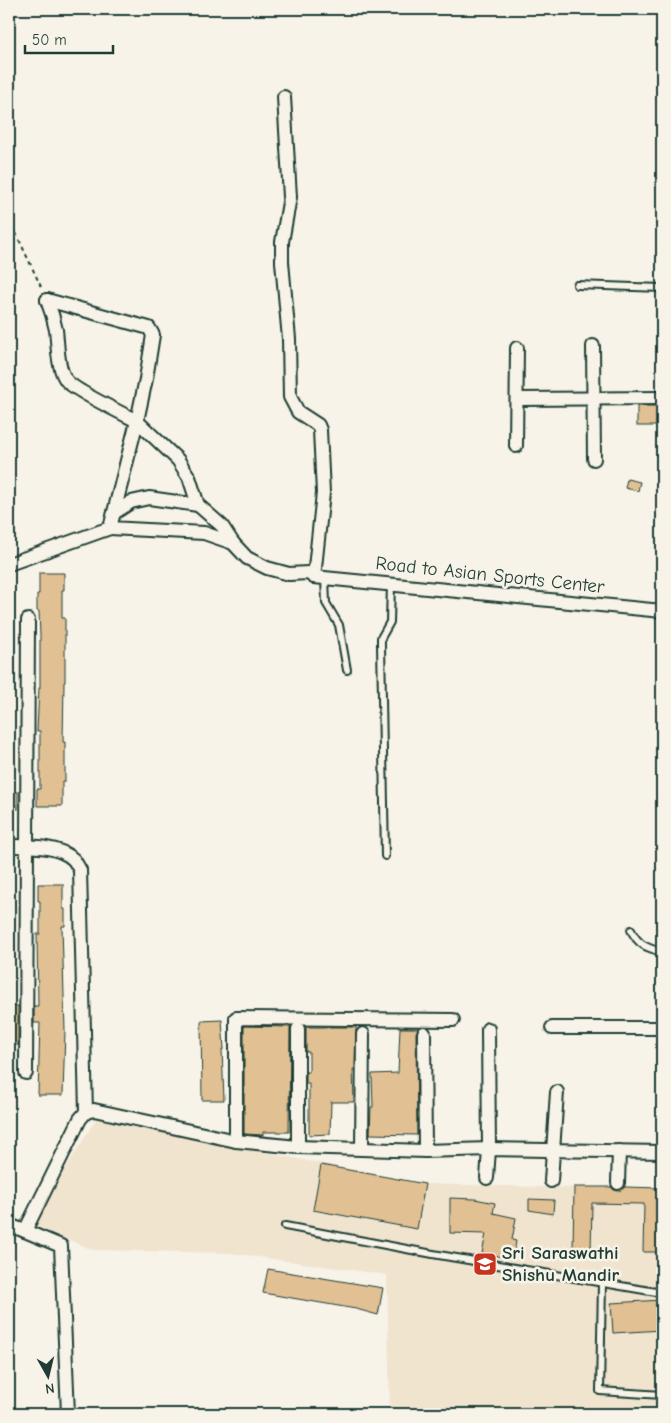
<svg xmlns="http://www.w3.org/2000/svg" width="671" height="1423" viewBox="0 0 671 1423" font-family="'Comic Neue',sans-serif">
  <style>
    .built { fill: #f0e4cf }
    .building { fill: #e1c194; stroke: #1f3d34 }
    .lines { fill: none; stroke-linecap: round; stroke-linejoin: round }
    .service-casing { stroke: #1f3d34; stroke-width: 10 }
    .minor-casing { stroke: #1f3d34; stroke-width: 16 }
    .path { stroke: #1f3d34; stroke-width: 2; stroke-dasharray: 4 4; stroke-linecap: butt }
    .service { stroke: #f7f3e8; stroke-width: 6 }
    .minor { stroke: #f7f3e8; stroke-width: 12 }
    .labels { text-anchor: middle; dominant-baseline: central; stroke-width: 5; stroke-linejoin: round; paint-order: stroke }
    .street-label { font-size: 19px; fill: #1f3d34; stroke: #f7f3e8 }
    .poi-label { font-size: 19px; font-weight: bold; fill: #1f3d34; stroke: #f7f3e8; text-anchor: start }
  </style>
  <rect width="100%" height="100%" fill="#f7f3e8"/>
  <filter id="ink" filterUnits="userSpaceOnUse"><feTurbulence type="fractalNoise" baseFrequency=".02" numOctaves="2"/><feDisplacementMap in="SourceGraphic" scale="10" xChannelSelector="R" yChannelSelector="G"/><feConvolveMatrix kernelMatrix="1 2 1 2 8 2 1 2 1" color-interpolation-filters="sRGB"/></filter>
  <g filter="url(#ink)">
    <polygon class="built" points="96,1119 425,1184 662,1190 662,1403 656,1403 656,1408 638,1407 636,1414 390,1414 387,1275 230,1253 93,1250 31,1224"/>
    <g class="building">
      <rect x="637" y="406" width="22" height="20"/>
      <polygon points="627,479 640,482 638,491 625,488"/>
      <polygon points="39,573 64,573 64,590 62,590 62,618 65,618 65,682 64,682 63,742 65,742 65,781 62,781 62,806 37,806 37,789 40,789 40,731 37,731 39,688 40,688 40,635 39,611 37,611 37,594 39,594"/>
      <rect x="9" y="792" width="9" height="17"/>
      <polygon points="38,884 63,884 63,909 65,909 65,926 62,926 65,1031 63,1095 38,1095 40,1023 34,1023 34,1006 38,1006 37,934 40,934 40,901 38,901"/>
      <rect x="9" y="1006" width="9" height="39"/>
      <polygon points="222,1020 224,1049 222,1049 224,1100 202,1100 201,1021"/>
      <polygon points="244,1026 290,1027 289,1132 263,1132 263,1135 244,1134"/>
      <polygon points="306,1027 356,1027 355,1069 353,1069 354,1102 331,1102 330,1134 309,1135 309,1084 306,1084 306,1072 309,1072 309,1052 306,1052"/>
      <polygon points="400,1028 418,1028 416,1033 417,1135 370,1134 371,1107 373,1107 372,1074 398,1073"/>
      <polygon points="321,1165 425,1184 417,1229 313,1210"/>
      <polygon points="574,1187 611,1187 614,1190 618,1191 625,1187 660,1188 660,1252 643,1252 644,1204 592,1203 591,1251 573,1251"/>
      <polygon points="450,1198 475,1199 495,1203 493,1213 516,1218 512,1240 516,1241 513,1259 482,1253 486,1234 450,1233"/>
      <polygon points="529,1199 554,1200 553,1214 529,1210"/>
      <polygon points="268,1269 383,1288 378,1315 356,1309 263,1293"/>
      <polygon points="662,1300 662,1330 613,1333 611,1303"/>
    </g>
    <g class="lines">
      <g class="service-casing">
        <g id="service">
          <polyline points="577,285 662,288"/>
          <polyline points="325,578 326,603 339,625 347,670"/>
          <polyline points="385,856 381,645 381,638 390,622 391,584"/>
          <path d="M 631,930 C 638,945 647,948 662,952"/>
          <polyline points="285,1226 433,1254 662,1293"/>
          <polyline points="602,1283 600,1391 662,1395"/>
        </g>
      </g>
      <g class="minor-casing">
        <g id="minor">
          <polyline points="284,97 290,197 282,242 282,262 289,339 290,397 298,412 318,425 320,430 323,493 314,577"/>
          <path d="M 47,300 C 51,310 54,320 56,330 C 58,345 57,367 66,380 C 72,389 123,414 137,421 L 110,528 L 204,533 L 233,543 L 247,558 L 267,568 L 289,574 L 308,573 L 314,577 L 662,611"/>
          <polyline points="47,300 149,328 153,335 146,379 137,421 178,460 189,477 198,505 222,526 233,543"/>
          <polyline points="593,346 594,459"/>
          <polyline points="517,399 662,398"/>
          <polyline points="516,446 517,348"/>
          <polyline points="114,513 131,502 149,498 198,505"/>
          <polyline points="9,564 110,528"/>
          <path d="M 9,846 C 28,846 59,845 74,860 C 76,863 78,867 80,870 L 86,1112"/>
          <polyline points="552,1028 662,1028"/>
          <polyline points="298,1029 298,1147"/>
          <polyline points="424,1033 425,1151"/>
          <polyline points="26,1073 28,620"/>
          <polyline points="236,1141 236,1018 453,1020"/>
          <polyline points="362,1149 363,1034"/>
          <polyline points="487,1178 489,1149 488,1029"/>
          <polyline points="551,1181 557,1092"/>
          <polyline points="618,1183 619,1151"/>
          <polyline points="9,1225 25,1231 80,1119 86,1112 94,1110 236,1141 298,1147 425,1151 489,1149 662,1152"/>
          <polyline points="25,1231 61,1246 68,1414"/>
        </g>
      </g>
      <polyline class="path" points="9,218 42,289"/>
      <use href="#service" class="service"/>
      <use href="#minor" class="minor"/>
    </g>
  </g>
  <defs>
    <g id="school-square" transform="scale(1.25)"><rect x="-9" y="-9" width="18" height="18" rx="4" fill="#c8321e" stroke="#f7f3e8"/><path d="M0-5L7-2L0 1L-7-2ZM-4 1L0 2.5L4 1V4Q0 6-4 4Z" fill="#fff"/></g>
  </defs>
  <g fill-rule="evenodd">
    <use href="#school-square" x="485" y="1264"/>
  </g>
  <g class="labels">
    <g class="street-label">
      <text transform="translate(490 575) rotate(6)">Road to Asian Sports Center</text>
    </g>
    <g class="poi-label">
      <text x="502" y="1253">Sri Saraswathi<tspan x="502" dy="22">Shishu Mandir</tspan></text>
    </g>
  </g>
  <rect width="671" height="1423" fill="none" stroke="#f7f3e8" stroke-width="30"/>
  <rect x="15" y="15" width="641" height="1393" fill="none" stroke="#1f3d34" stroke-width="2" filter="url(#ink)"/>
  <g transform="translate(48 1376) rotate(172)" stroke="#f7f3e8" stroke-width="4" paint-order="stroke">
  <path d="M0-4L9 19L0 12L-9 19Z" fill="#1f3d34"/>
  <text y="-8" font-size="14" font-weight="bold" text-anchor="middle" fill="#1f3d34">N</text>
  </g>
  <path d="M25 45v8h88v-8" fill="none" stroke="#1f3d34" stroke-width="2.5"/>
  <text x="32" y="45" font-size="15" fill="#1f3d34" stroke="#f7f3e8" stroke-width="4" paint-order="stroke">50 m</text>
</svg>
